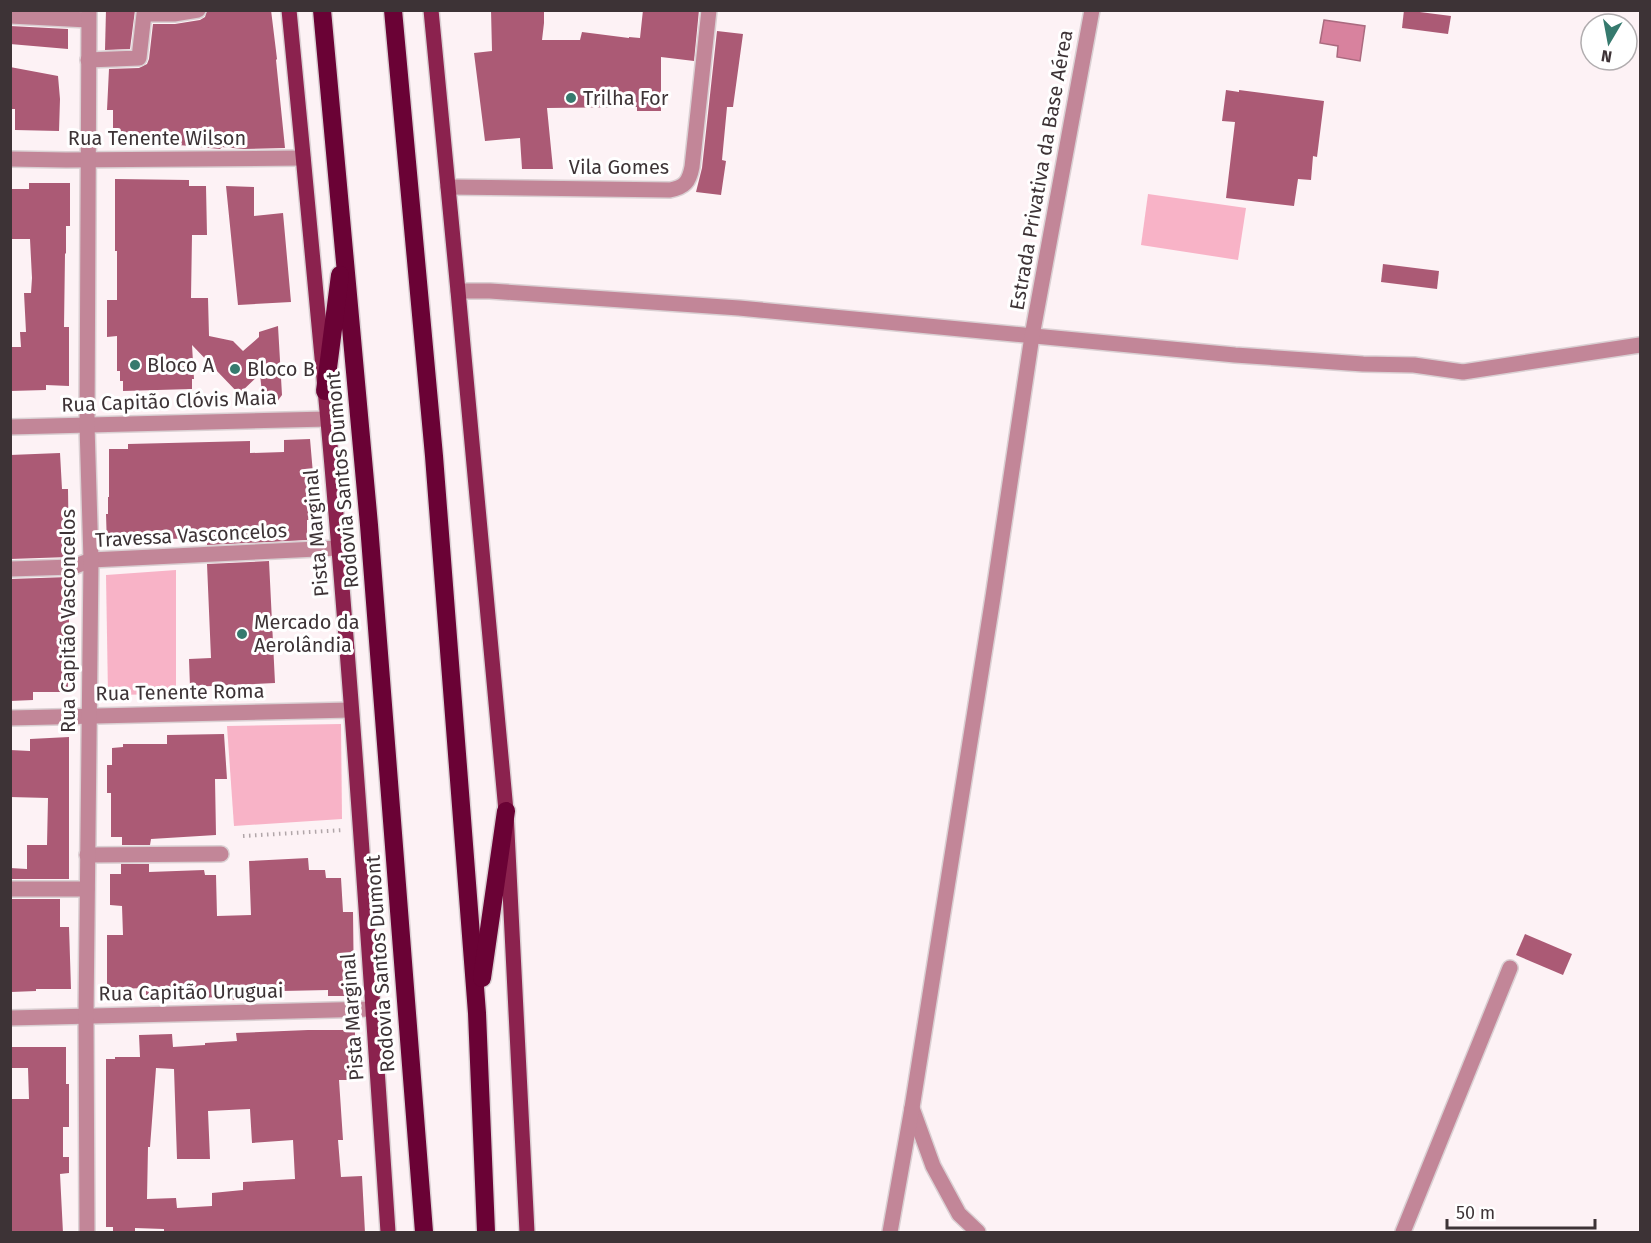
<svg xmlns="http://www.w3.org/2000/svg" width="1651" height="1243" viewBox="0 0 1651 1243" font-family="'Fira Sans',sans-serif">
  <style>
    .green { fill: #f8b3c7 }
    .water { fill: #d8829e; stroke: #aa6a7f; stroke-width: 1.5 }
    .building { fill: #ab5a75; fill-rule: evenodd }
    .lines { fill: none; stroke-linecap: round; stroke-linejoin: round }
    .minor-casing { stroke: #dad0d3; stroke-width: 18 }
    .major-casing { stroke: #dad0d3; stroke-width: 18 }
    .highway-casing { stroke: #dad0d3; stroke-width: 21 }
    .path { stroke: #b1a6a9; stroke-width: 4; stroke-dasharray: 1.5 4.5; stroke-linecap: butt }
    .minor { stroke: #c28698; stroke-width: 15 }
    .major { stroke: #8b224e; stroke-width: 15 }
    .highway { stroke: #6a0235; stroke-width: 18 }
    .poi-dot { fill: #367a6e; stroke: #fff; stroke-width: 2 }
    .labels { text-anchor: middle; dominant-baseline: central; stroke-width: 6; stroke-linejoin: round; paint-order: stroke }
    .poi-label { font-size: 20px; fill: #3d3336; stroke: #fff; text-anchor: start }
    .street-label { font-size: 20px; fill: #3d3336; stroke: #fff }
  </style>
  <rect width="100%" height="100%" fill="#fdf2f5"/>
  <g class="green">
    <polygon points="1148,194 1246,208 1238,260 1141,245"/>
    <polygon points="176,570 176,694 108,695 106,575"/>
    <polygon points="341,724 342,819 234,826 227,726"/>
  </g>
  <polygon class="water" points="1324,20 1365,26 1360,61 1337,57 1338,46 1320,43"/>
  <g class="building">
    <polygon points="106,10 135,10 130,49 105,50"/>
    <polygon points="207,10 271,10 277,59 276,60 285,148 244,149 222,147 220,149 179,145 180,139 113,139 113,110 107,110 109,69 139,68 147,64 149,59 153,24 175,24 200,20 205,17"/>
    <polygon points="491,10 544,10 544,23 542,40 580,40 582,32 629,38 629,37 640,38 643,10 699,10 694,61 661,57 661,111 637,111 637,107 547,108 553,169 522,169 520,138 485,141 474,53 492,51"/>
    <polygon points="1404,10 1451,16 1448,34 1402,28"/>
    <polygon points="10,26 68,29 68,49 10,44"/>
    <polygon points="717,31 743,34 733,107 727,107 722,160 726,161 721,195 696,192 702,168"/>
    <polygon points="10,67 58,76 60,99 59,131 15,130 15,109 10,109"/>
    <polygon points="1226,90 1239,92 1239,90 1324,101 1317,157 1313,156 1311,180 1298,179 1294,206 1226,198 1235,122 1222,121"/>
    <polygon points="115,179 189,180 189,186 206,186 207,235 192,235 191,298 208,298 209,336 233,341 243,351 259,337 259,332 278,326 282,395 276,403 263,403 260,374 239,394 192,345 194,379 192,379 192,389 123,391 123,381 120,381 120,371 117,371 117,336 107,337 107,300 117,300 117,251 115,251"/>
    <polygon points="29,183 70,183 70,226 66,226 66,253 65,254 64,327 69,327 69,386 46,385 46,390 10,391 10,347 21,347 20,332 26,332 24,293 31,293 32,278 30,239 10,239 10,189 29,189"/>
    <polygon points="226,186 254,187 254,216 283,213 291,302 238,305"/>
    <polygon points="1383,264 1439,271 1437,289 1381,282"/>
    <polygon points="310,439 317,520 307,520 307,540 207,545 207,538 167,539 125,541 125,546 107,546 106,514 108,514 108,497 109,497 109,449 128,449 128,444 250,441 250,453 284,452 284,440"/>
    <polygon points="60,453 62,489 68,489 69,557 10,559 10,455"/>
    <polygon points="269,561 275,683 190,687 189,659 211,658 207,564"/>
    <polygon points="69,577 69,626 67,626 68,692 33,692 33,700 10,701 10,621 12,621 10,579"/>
    <polygon points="224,734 227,779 215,779 216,835 151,839 150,845 122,845 122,837 111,837 111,793 107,793 107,765 112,765 112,748 123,747 123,744 167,744 167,735"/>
    <polygon points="69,737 69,879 10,879 10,868 27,869 27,845 47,845 48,798 10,797 10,750 30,751 30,739"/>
    <polygon points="308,858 309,870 325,870 326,878 341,878 343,912 353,912 354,996 328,996 328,990 282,991 282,999 218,1000 218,997 200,998 200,988 164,988 164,996 146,996 146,988 114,989 114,987 107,987 107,935 123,935 122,906 110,905 110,874 121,874 121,864 149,864 149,872 204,870 205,875 216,875 217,916 251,915 249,861"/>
    <polygon points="10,899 60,899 60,927 69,927 71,989 36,989 36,991 11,992"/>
    <polygon points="1525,934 1572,954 1563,975 1516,955"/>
    <path d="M 308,1030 L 355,1030 L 355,1080 L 339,1080 L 343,1140 L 338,1140 L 341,1177 L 362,1176 L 365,1233 L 164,1233 L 164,1229 L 135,1228 L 135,1233 L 113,1233 L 113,1227 L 106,1227 L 106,1059 L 115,1059 L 115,1057 L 140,1057 L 139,1035 L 172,1034 L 173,1047 L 205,1045 L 205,1043 L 237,1041 L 236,1033 ZM 156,1068 L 174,1069 L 177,1159 L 210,1159 L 208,1111 L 250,1109 L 252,1143 L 293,1140 L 295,1179 L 243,1182 L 243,1190 L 212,1193 L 212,1206 L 177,1208 L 176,1198 L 147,1199 L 148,1147 L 150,1147 Z"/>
    <polygon points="10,1047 66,1047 66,1084 69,1084 69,1127 63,1127 63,1157 69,1157 69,1173 60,1174 63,1233 10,1233 10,1099 29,1099 28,1068 10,1068"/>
  </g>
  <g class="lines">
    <g class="minor-casing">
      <g id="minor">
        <polyline points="10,16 88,20"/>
        <polyline points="88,60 139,58 144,14 174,14 198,10"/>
        <polyline points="10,159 66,160 303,158"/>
        <path d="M 448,187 L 670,190 C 685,187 689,182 692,167 L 709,10"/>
        <polyline points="458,291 490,291 739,308 1235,355 1363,364 1414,365 1463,372 1640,345"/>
        <polyline points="10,427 328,419"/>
        <polyline points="10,569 73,567 91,560 338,548"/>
        <polyline points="10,718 351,710"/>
        <polyline points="87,855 221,854"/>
        <polyline points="10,889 87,889"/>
        <polyline points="10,1018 373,1009"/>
        <polyline points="912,1108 933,1166 959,1214 978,1232"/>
        <polyline points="87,1232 86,1016 91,560 87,425 89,10"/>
        <polyline points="890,1232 912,1108 993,597 1032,336 1092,10"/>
        <polyline points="1403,1232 1510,968"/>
      </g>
    </g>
    <g class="major-casing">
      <g id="major">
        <path d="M 289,10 C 302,147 316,284 328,421 C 352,691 370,962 388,1232"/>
        <polyline points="431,10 458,291 506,811 527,1232"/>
      </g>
    </g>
    <g class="highway-casing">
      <g id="highway">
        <polyline points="322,10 369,525 424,1232"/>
        <polyline points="393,10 434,456 477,1013 486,1232"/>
        <polyline points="325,391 340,275"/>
        <polyline points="482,978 506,811"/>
      </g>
    </g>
    <polyline class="path" points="243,836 344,830"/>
    <use href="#minor" class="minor"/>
    <use href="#major" class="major"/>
    <use href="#highway" class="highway"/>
  </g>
  <g class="poi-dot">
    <circle cx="571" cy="98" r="6"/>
    <circle cx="135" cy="365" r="6"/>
    <circle cx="235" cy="369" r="6"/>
    <circle cx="242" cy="634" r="6"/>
  </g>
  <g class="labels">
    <g class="poi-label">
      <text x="583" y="98">Trilha For</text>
      <text x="147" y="365">Bloco A</text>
      <text x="247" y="369">Bloco B</text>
      <text x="254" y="622">Mercado da<tspan x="254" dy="23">Aerolândia</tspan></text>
    </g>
    <g class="street-label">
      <text x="157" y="138">Rua Tenente Wilson</text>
      <text x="619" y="167">Vila Gomes</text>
      <text transform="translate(1041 170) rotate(-80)">Estrada Privativa da Base Aérea</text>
      <text transform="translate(169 401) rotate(-2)">Rua Capitão Clóvis Maia</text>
      <text transform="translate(342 480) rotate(-95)">Rodovia Santos Dumont</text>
      <text transform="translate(316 533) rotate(-95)">Pista Marginal</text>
      <text transform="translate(191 535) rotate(-3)">Travessa Vasconcelos</text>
      <text transform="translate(68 621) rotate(-90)">Rua Capitão Vasconcelos</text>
      <text transform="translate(180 692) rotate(-1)">Rua Tenente Roma</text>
      <text transform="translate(380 964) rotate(-94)">Rodovia Santos Dumont</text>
      <text transform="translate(191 992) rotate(-1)">Rua Capitão Uruguai</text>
      <text transform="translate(352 1017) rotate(-94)">Pista Marginal</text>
    </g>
  </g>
  <rect width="1651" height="1243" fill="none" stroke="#3d3336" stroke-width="24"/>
  <g transform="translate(1609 42) rotate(190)"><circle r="28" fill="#ffffff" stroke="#b1adaf" stroke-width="1.5"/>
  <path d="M0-4.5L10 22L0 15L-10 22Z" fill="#367a6e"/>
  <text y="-9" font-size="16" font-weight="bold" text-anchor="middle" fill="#3d3336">N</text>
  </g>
  <path d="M1447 1219v9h148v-9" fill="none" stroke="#3d3336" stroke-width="3"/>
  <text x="1456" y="1219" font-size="18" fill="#3d3336" stroke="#ffffff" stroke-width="4.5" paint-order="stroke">50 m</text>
</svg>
